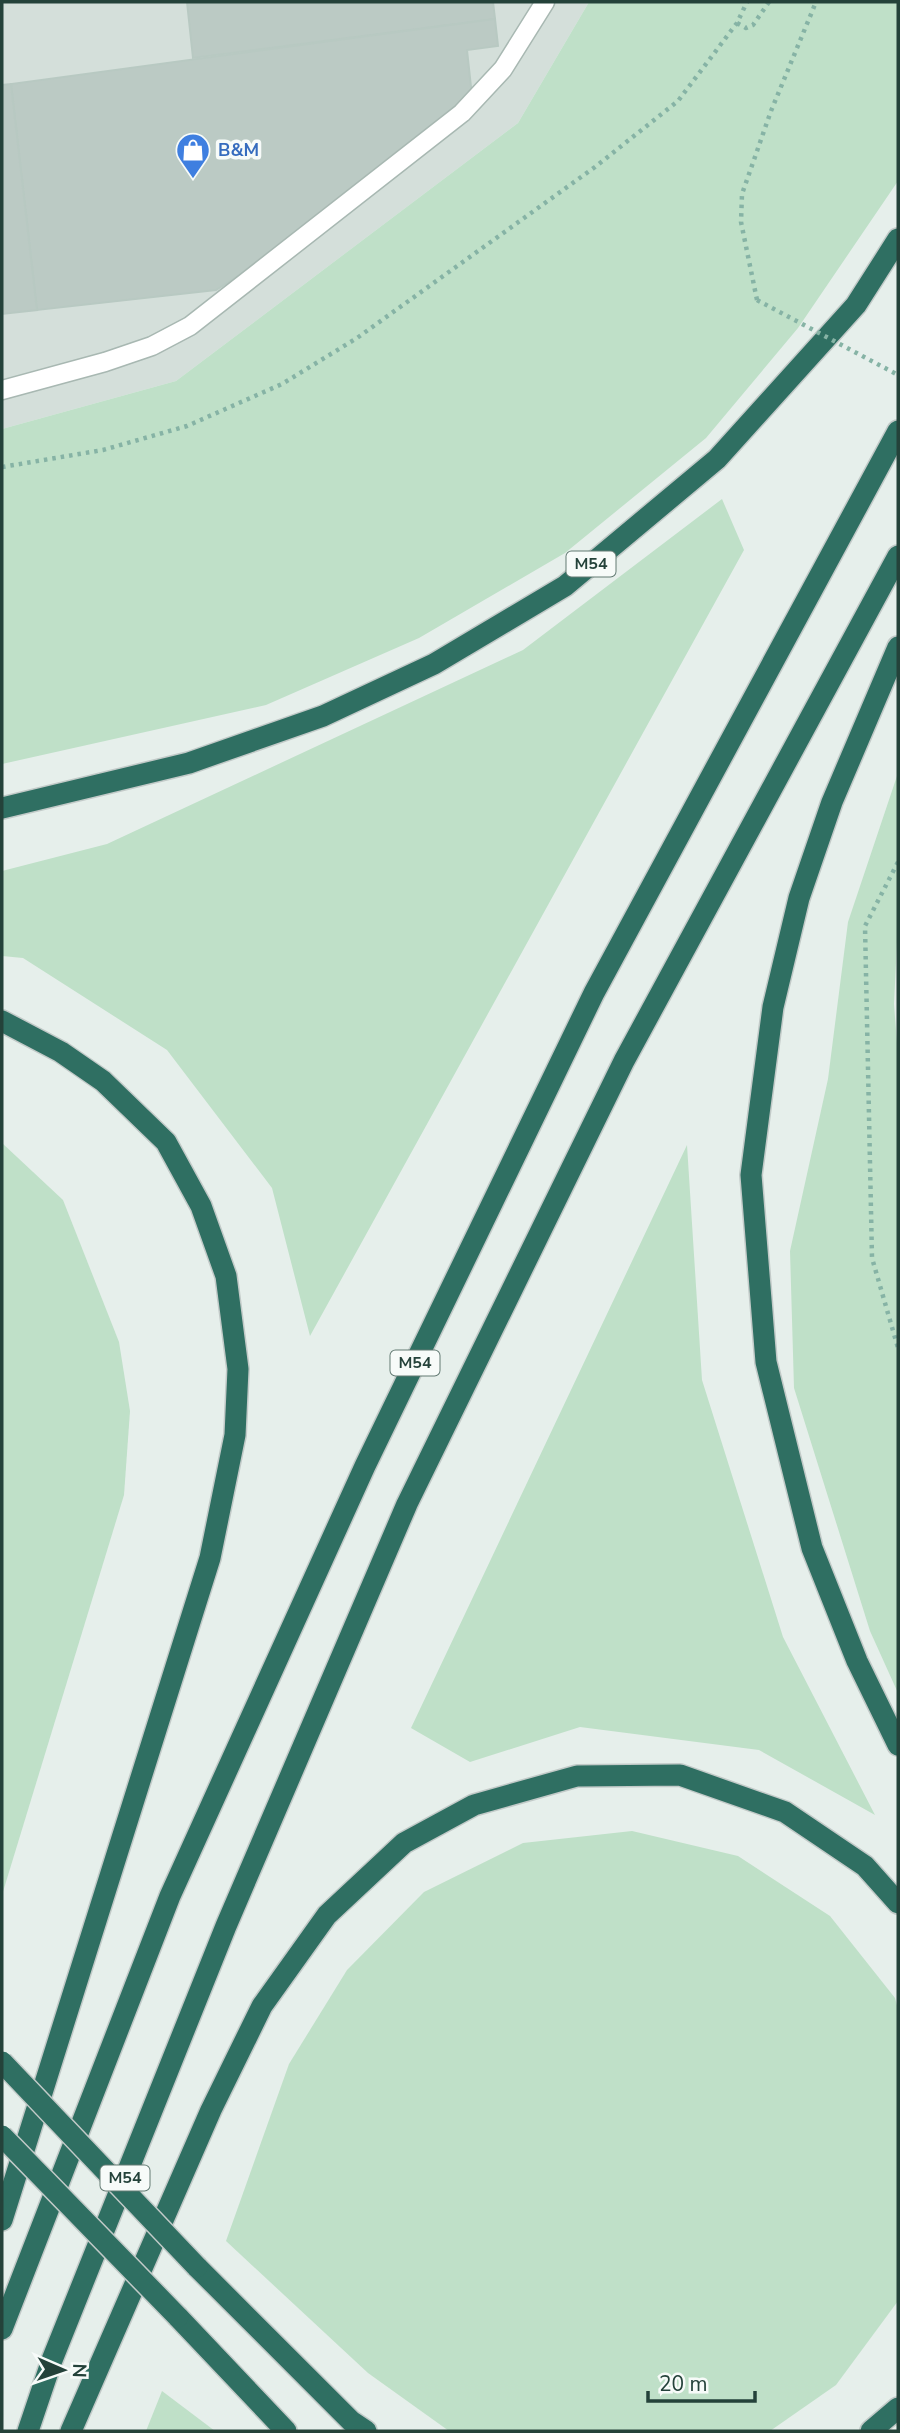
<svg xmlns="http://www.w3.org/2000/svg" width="900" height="2433" viewBox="0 0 900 2433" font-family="'Nunito Sans',sans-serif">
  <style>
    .built { fill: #d4dfda }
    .green { fill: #bfe0c8 }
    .building { fill: #bbcac4; stroke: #b8c9c2; stroke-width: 2 }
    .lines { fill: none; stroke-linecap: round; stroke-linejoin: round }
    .service-casing { stroke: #a8b8b2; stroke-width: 21 }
    .motorway-casing { stroke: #c2cac8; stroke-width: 24 }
    .path { stroke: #86b3a5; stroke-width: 4.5; stroke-dasharray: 3.5 5; stroke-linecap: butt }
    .service { stroke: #fff; stroke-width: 18 }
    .motorway { stroke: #2f6f62; stroke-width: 21 }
    .motorway-bridge-casing { stroke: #c2cac8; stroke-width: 24; stroke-linecap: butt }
    .path-bridge { stroke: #86b3a5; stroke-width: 4.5; stroke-dasharray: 3.5 5; stroke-linecap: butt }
    .motorway-bridge { stroke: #2f6f62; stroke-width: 21 }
    .labels { text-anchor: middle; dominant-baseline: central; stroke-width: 7; stroke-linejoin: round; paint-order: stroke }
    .shield { fill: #f7fbf9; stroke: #637a73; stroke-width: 2 }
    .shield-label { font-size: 16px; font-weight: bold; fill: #24423a }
    .shop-label { font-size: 18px; font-weight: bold; fill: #366cbe; stroke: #f7fbf9; text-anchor: start }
  </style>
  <rect width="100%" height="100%" fill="#e6efeb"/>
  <polygon class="built" points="2,2 589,2 518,123 176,381 2,429"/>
  <g class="green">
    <polygon points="589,2 898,2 898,181 798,328 706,438 565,553 419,638 266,705 2,764 2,429 176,381 518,123"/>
    <polygon points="722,499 744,550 310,1336 272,1188 167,1050 23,958 2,956 2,871 107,844 523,650"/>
    <polygon points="898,773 898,922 894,1004 898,1056 898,1693 870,1631 794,1388 790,1251 828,1079 848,922"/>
    <polygon points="2,1143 63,1200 119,1342 130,1411 124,1495 2,1895"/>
    <polygon points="687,1145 702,1380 783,1637 875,1815 759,1750 580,1727 470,1762 411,1728"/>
    <polygon points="632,1831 738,1856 830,1916 895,1998 898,2009 898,2301 836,2385 770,2431 449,2431 368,2373 226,2241 289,2064 347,1970 424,1892 523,1843"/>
    <polygon points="162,2391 215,2431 146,2431"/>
  </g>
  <g class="building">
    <polygon points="187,2 493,2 495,19 193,58"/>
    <polygon points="495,19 498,46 467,50 472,96 255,265 216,290 37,310 11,84"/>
    <polygon points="11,84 37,310 2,314 2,85"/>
  </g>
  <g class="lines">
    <g class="service-casing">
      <polyline id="service" points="2,390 105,362 152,346 190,326 462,113 503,69 545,2"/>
    </g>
    <g class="motorway-casing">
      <g id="motorway">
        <polyline points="898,647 832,802 799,898 773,1007 751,1175 766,1362 812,1548 857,1661 898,1745"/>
        <polyline points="2,808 189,763 323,716 434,664 565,586 717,459 856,305 898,239"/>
        <polyline points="2,1021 61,1052 103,1081 166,1142 201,1206 226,1276 238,1369 235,1435 210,1558 2,2220"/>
        <polyline points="197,2267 351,2421 366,2431"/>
        <polyline points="178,2317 286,2431"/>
        <polyline points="2,2329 170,1896 365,1466 594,993 898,431"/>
        <polyline points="28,2431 52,2360 226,1926 407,1504 624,1061 898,556"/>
        <polyline points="71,2431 211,2110 262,2006 327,1915 404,1843 474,1805 577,1776 680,1775 785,1812 865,1866 898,1903"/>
        <polyline points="871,2431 898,2408"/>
      </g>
    </g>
    <g class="path">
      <polyline points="737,23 746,28 753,25 769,2"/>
      <polyline points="757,300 741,222 742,194 771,111 816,2"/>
      <polyline points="2,467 103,450 187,426 282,384 357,338 595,167 678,101 737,23 747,2"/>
      <polyline points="898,862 865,926 872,1258 898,1348"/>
    </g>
    <use href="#service" class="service"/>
    <use href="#motorway" class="motorway"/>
    <g class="motorway-bridge-casing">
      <g id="motorway-bridge">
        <polyline points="2,2062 197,2267"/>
        <polyline points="2,2136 178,2317"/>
      </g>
    </g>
    <polyline class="path-bridge" points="757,300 898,375"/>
    <use href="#motorway-bridge" class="motorway-bridge"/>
  </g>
  <defs>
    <g id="shop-pin" transform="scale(1.75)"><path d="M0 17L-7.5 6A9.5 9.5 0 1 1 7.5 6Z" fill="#3f7fe0" stroke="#f7fbf9"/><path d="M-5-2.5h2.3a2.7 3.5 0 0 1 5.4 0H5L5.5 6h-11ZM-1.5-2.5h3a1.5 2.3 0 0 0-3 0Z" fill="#fff"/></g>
  </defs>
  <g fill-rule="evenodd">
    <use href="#shop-pin" x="193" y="150"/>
  </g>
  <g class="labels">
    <g class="shield">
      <rect x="566.5" y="551.5" width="49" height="25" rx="5"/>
      <rect x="390.5" y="1350.5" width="49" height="25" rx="5"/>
      <rect x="100.5" y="2165.5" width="49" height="25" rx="5"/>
    </g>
    <g class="shield-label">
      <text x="591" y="564">M54</text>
      <text x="415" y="1363">M54</text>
      <text x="125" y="2178">M54</text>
    </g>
    <g class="shop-label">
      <text x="218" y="150">B&amp;M</text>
    </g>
  </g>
  <rect width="900" height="2433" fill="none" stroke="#24423a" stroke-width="7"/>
  <g transform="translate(63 2370) rotate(92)" stroke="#f7fbf9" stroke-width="5" paint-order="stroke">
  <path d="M0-5L12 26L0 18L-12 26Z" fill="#24423a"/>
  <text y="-10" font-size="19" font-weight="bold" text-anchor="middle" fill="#24423a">N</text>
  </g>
  <path d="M648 2391v10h107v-10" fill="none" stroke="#24423a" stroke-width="3.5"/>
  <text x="659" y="2391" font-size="21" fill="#24423a" stroke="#f7fbf9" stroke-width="5" paint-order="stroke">20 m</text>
</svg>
